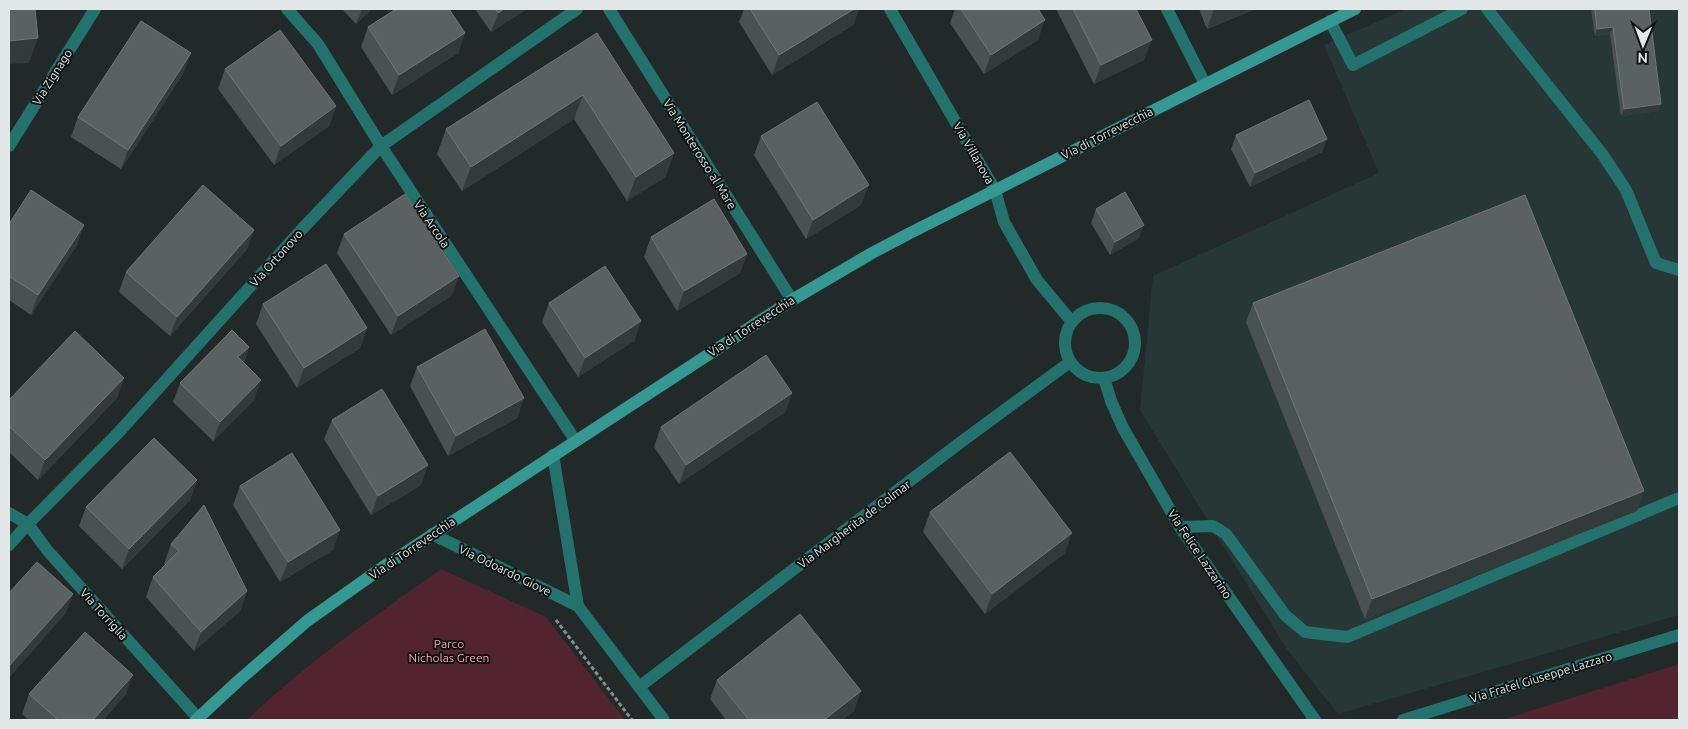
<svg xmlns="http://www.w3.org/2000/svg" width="1688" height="729" viewBox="0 0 1688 729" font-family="Ubuntu,sans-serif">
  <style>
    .built { fill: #263735 }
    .green { fill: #522430 }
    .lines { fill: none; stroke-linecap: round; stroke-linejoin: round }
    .path { stroke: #888f8e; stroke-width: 3; stroke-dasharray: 4 2.5; stroke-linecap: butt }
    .lane { stroke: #24726e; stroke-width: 12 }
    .street { stroke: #24726e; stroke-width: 12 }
    .secondary { stroke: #369892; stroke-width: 12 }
    .wall { fill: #495251 }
    .shaded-wall { fill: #323b3a }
    .building { fill: #5a6261; stroke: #6f7776 }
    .labels { text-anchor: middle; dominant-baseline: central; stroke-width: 4; stroke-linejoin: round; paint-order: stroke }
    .street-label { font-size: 12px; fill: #e2e8e7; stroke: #0e1111 }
    .park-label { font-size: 12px; fill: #fca3b7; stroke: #0e1111 }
  </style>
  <rect width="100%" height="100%" fill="#212a29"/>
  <polygon class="built" points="1406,9 1679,9 1679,615 1338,714 1286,648 1140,410 1153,276 1379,173 1324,45"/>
  <g class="green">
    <path d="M 441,569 L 546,617 L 625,720 L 247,720 C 306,663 374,617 441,569 Z"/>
    <polygon points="1679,664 1679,720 1502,720"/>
  </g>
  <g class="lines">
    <polyline class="path" points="556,620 632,720"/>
    <g class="lane">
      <polyline points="1487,9 1603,155 1626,190 1656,263 1679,270"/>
      <polyline points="1330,21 1353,65 1462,9"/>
      <polyline points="1180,527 1213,526 1226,534 1285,615 1305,632 1347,637 1679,498"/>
    </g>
    <g class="street">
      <polyline points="287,9 318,44 381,146 575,440"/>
      <polyline points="609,9 792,300"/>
      <polyline points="890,9 995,190 1004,222 1037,280 1072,322"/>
      <polyline points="1167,9 1205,84"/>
      <polyline points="9,146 95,9"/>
      <circle cx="1100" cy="343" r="35"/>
      <polyline points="1104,378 1111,401 1123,428 1180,527 1315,720"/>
      <polyline points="553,455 578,606"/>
      <polyline points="9,513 28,524 47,550 198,718"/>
      <polyline points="432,534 578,606 664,720"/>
      <polyline points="9,545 28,524 119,432 303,228 381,146 577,9"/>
      <polyline points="639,687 961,442 1070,362"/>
      <polyline points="1403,720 1679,635"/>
    </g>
    <polyline class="secondary" points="196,720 237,682 307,621 386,565 792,300 872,253 912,232 1355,9"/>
  </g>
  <g class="wall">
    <polygon points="342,9 372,9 356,24"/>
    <polygon points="475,9 527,9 491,32"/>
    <polygon points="744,9 859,9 853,25 772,75 739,22"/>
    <polygon points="955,9 1038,9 1038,40 984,74 950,23"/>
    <polygon points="1056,9 1136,9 1144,60 1094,84"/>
    <polygon points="1199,9 1256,9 1207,29"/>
    <polygon points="1591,9 1649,9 1659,111 1621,116 1610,34 1595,36"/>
    <polygon points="368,27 465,33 458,53 392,95 361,47"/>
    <polygon points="597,33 674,153 665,177 627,201 574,119 462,191 437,154 446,129"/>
    <polygon points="225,69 336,106 329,126 274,165 218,89"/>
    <polygon points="184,72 121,169 71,137 78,117"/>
    <polygon points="1236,135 1327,139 1322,152 1250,187 1231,149"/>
    <polygon points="761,136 861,205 806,239 754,155"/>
    <polygon points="1096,209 1139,238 1110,255 1091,223"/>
    <polygon points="9,224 77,245 31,315 9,300"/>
    <polygon points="254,230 247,249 170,336 119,292 126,272"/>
    <polygon points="344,234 459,276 452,295 391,335 337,253"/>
    <polygon points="651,237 747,254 740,273 677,311 644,257"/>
    <polygon points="549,303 641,321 634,341 578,377 542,322"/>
    <polygon points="1253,303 1644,491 1637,511 1365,619 1246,322"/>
    <polygon points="263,304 367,328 360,348 297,388 256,324"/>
    <polygon points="249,347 244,363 254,400 213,441 173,402 180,383"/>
    <polygon points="417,367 524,398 517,418 448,456 410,386"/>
    <polygon points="124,378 117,398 38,480 9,452 9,400"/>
    <polygon points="792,393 785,412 679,484 654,447 661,427"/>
    <polygon points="332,420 421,485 371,515 324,439"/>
    <polygon points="197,480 190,500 122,569 79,526 86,507"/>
    <polygon points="240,486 333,550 280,582 233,505"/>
    <polygon points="930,512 1065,553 985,614 923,532"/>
    <polygon points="171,544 247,591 240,611 194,651 146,597 153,577 165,565 164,564"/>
    <polygon points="717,680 854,711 842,720 726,720 710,699"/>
    <polygon points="29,694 126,694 103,720 29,720 22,714"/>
  </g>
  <g class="shaded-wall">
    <polygon points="362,9 372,9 356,24"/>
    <polygon points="504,9 527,9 491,32 498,13"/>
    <polygon points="854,9 859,9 853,25 772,75 779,55"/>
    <polygon points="1214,9 1256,9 1207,29"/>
    <polygon points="1045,20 1038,40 984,74 991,55"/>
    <polygon points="1613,27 1610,34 1595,36 1597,29"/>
    <polygon points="465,33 458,53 392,95 399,75"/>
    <polygon points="38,38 29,63 9,64 9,41"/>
    <polygon points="1152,40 1144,60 1094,84 1101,65"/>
    <polygon points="191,53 184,72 121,169 128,150"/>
    <polygon points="583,95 574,119 462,191 471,167"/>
    <polygon points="1661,104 1659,111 1621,116 1624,109"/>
    <polygon points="336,106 329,126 274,165 281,146"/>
    <polygon points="1327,139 1322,152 1250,187 1255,173"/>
    <polygon points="674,153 665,177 627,201 636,177"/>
    <polygon points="869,185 861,205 806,239 813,220"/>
    <polygon points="84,225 77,245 31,315 38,295"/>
    <polygon points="1144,225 1139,238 1110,255 1115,242"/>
    <polygon points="254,230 247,249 170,336 177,317"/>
    <polygon points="747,254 740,273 677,311 684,291"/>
    <polygon points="459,276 452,295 391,335 398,316"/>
    <polygon points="641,321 634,341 578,377 585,358"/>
    <polygon points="367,328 360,348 297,388 304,368"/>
    <polygon points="249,347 242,366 238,357"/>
    <polygon points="124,378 117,398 38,480 45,460"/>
    <polygon points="261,380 254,400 213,441 220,422"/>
    <polygon points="792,393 785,412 679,484 686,465"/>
    <polygon points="524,398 517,418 448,456 456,436"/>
    <polygon points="428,465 421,485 371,515 378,496"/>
    <polygon points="197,480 190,500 122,569 129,549"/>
    <polygon points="1644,491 1637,511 1365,619 1372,599"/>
    <polygon points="340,530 333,550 280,582 288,562"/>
    <polygon points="1072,533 1065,553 985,614 992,594"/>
    <polygon points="247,591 240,611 194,651 201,632"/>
    <polygon points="73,594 66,613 9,678 9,666"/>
    <polygon points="133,675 126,694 103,720 93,720"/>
    <polygon points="861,691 854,711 842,720 824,720"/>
  </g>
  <g class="building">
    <polygon points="9,9 35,9 38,38 9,41"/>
    <polygon points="396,9 449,9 465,33 399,75 368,27"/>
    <polygon points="495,9 504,9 498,13"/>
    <polygon points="750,9 854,9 779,55"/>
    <polygon points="961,9 1038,9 1045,20 991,55"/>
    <polygon points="1073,9 1136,9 1152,40 1101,65"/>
    <polygon points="1595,9 1649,9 1661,104 1624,109 1613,27 1597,29"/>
    <polygon points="141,21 191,53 128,150 78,117"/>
    <polygon points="280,30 336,106 281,146 225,69"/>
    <polygon points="597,33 674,153 636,177 583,95 471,167 446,129"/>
    <polygon points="1309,100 1327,139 1255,173 1236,135"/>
    <polygon points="817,102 869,185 813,220 761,136"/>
    <polygon points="203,185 254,230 177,317 126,272"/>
    <polygon points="31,190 84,225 38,295 9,276 9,224"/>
    <polygon points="1125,192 1144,225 1115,242 1096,209"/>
    <polygon points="405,194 459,276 398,316 344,234"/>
    <polygon points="1525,195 1644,491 1372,599 1253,303"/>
    <polygon points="714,199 747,254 684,291 651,237"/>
    <polygon points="326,264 367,328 304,368 263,304"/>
    <polygon points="605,266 641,321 585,358 549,303"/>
    <polygon points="485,329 524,398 456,436 417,367"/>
    <polygon points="232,330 249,347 238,357 261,380 220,422 180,383"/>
    <polygon points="75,331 124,378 45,460 9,426 9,400"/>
    <polygon points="766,355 792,393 686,465 661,427"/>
    <polygon points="382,389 428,465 378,496 332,420"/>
    <polygon points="154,438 197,480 129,549 86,507"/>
    <polygon points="1010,452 1072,533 992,594 930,512"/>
    <polygon points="292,453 340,530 288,562 240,486"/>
    <polygon points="204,505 247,591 201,632 153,577 179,551 171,544"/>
    <polygon points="37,562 73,594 9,666 9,593"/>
    <polygon points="800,614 861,691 824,720 749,720 717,680"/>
    <polygon points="85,632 133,675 93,720 58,720 29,694"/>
  </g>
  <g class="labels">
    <g class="street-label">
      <text transform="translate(52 77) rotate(-58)">Via Zignago</text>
      <text transform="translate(1107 133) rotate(-27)">Via di Torrevecchia</text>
      <text transform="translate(974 153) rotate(60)">Via Villanova</text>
      <text transform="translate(700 154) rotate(58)">Via Monterosso al Mare</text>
      <text transform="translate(432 224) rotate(56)">Via Arcola</text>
      <text transform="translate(276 258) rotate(-48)">Via Ortonovo</text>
      <text transform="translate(751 326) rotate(-33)">Via di Torrevecchia</text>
      <text transform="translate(854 524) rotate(-37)">Via Margherita de Colmar</text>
      <text transform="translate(412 548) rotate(-34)">Via di Torrevecchia</text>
      <text transform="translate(1200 554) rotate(56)">Via Felice Lazzarino</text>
      <text transform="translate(505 570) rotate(26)">Via Odoardo Giove</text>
      <text transform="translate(104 614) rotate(48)">Via Torriglia</text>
      <text transform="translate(1541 677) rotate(-17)">Via Fratel Giuseppe Lazzaro</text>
    </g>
    <g class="park-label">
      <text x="449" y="643">Parco<tspan x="449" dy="14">Nicholas Green</tspan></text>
    </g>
  </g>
  <rect width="1688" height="729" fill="none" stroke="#e2e8e7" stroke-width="20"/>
  <g transform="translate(1643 45) rotate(181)" stroke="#0e1111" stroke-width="4" paint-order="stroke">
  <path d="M0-4L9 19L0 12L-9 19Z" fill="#e2e8e7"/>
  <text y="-8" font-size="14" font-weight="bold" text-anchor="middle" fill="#e2e8e7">N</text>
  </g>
</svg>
